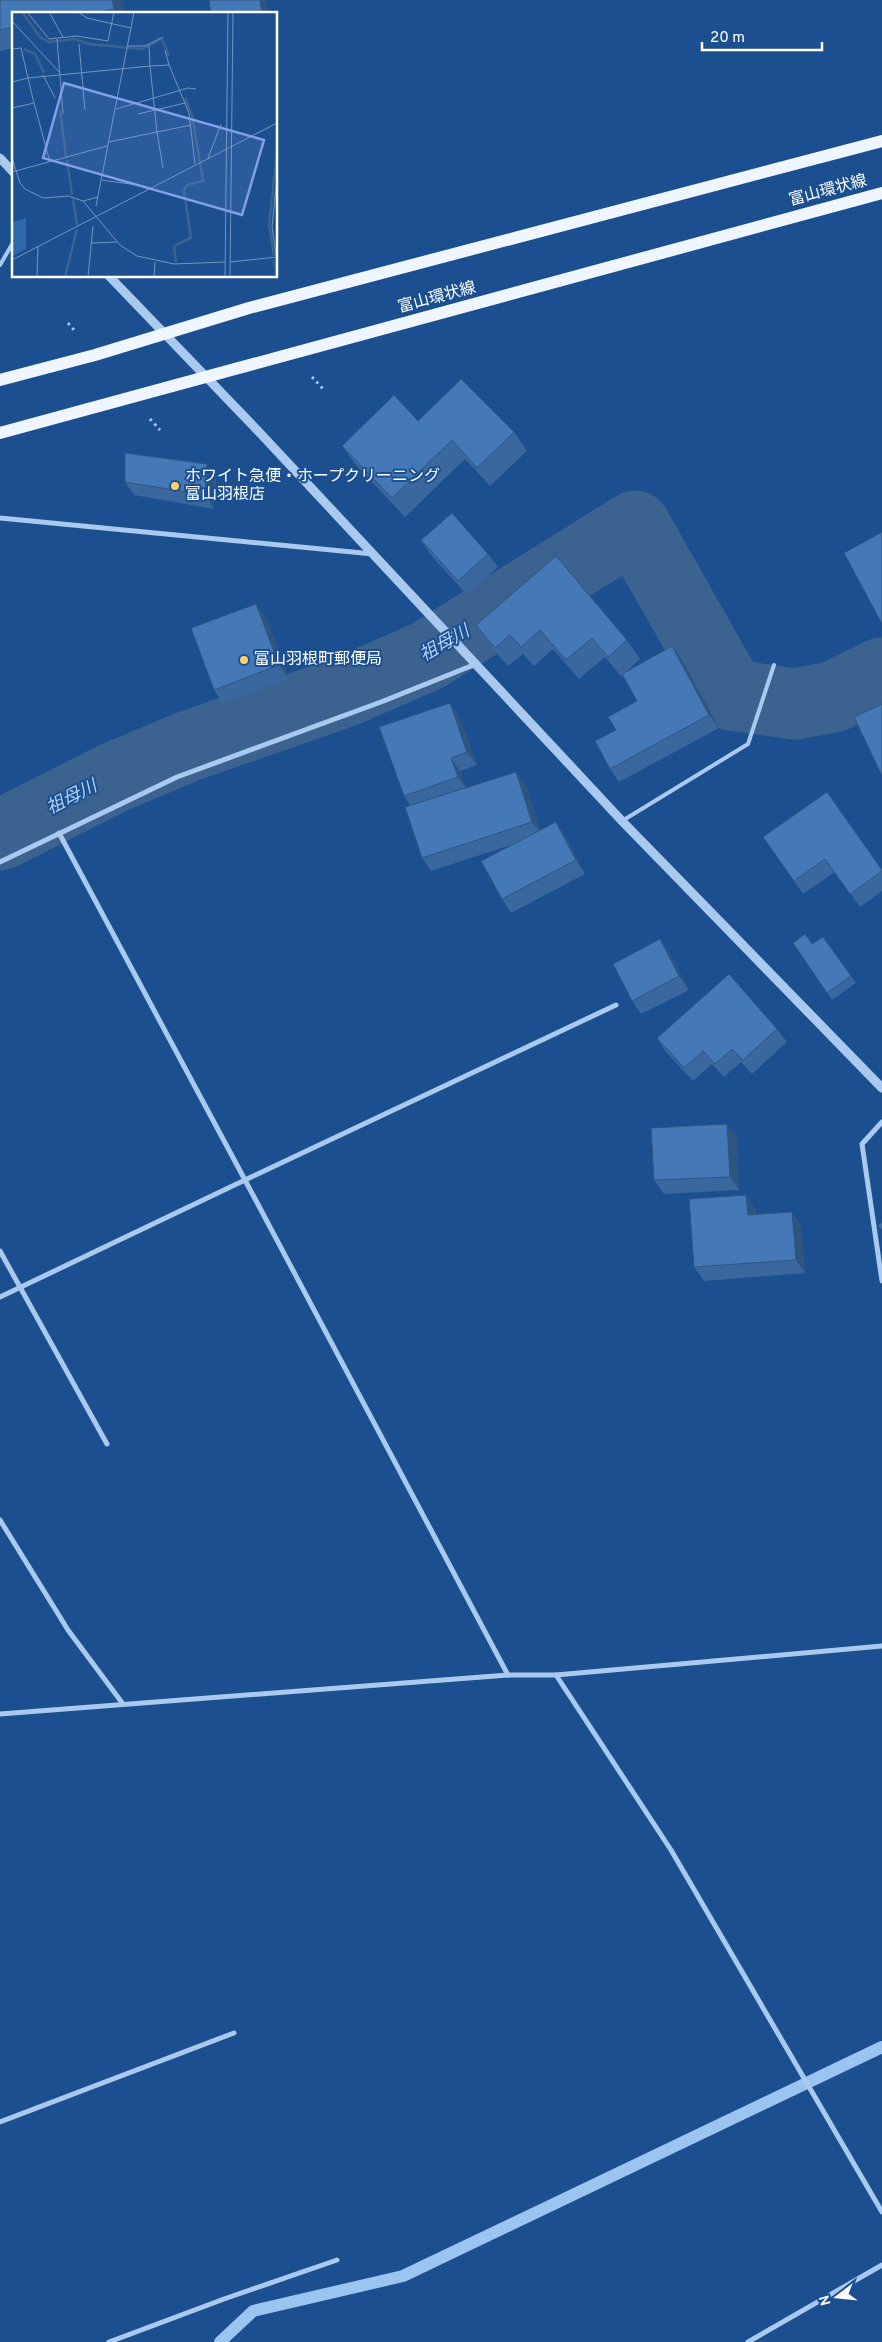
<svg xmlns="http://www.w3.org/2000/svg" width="882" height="2342" viewBox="0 0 882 2342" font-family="Overpass,'Noto Sans JP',sans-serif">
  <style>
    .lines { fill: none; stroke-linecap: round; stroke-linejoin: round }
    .stream { stroke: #9cc4f0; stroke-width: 12 }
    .river { stroke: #3c6290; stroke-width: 71 }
    .path { stroke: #a9c9ee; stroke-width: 3; stroke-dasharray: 2.5 4; stroke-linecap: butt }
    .service { stroke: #a9c9ee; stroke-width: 4 }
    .minor { stroke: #a9c9ee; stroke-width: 5 }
    .tertiary { stroke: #a9c9ee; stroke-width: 9 }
    .primary { stroke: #f0f6ff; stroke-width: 12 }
    .wall { fill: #3a679d }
    .shaded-wall { fill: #305480 }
    .building { fill: #4478b7; stroke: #305480 }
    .poi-dot { fill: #ffd166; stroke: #1b4f8f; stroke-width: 2 }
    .labels { text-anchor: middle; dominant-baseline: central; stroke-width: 4; stroke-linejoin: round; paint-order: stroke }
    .street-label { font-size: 16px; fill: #fff; stroke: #1b4f8f }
    .poi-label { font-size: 16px; fill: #fff; stroke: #1b4f8f; text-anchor: start }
    .water-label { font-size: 18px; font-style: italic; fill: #b5d3f5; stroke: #1b4f8f }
    .inset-river { fill: none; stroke: #3c6290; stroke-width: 2.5 }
    .inset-road { fill: none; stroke: #7695bc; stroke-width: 1 }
    .view { fill: #839eea; fill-opacity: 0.15; stroke: #839eea; stroke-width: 2.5 }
    .inset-edge { fill: none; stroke: #fff; stroke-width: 2.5 }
  </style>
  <rect width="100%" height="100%" fill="#1b4f8f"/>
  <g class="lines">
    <polyline class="stream" points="220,2342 253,2311 403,2276 882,2047"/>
    <polyline class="river" points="0,835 115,777 189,746 344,692 427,656 635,526 731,695 795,704 833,697 882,673"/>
    <g class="path">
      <polyline points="68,323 75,331"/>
      <polyline points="312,377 325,391"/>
      <polyline points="150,419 160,430"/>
    </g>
    <g class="service">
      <polyline points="0,265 14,241"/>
      <polyline points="622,821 748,744 774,665"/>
    </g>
    <g class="minor">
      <polyline points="0,518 373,554"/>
      <polyline points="59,833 245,1180 616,1005"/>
      <polyline points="0,862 177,777 381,702 476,664"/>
      <polyline points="882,1122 862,1144 882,1281"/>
      <polyline points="0,1251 107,1444"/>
      <polyline points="0,1297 245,1180 508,1675"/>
      <polyline points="0,1520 68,1630 123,1704"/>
      <polyline points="556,1675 671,1850 882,2212"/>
      <polyline points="0,1714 508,1675 556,1675 882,1646"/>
      <polyline points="0,2122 234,2033"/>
      <polyline points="109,2342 224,2299 337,2260"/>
      <polyline points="748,2342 882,2265"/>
    </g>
    <g class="tertiary">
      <polyline points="0,158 14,173"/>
      <polyline points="109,276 260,433 622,821 882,1088"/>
    </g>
    <g class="primary">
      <polyline points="0,380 95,355 249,308 882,141"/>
      <polyline points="0,433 882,193"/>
    </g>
  </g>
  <g class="wall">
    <polygon points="0,0 122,0 125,14 14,14 14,48 0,51"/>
    <polygon points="418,421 514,432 527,451 490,486 465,459 405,517 355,464 342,446"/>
    <polygon points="207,464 216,477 214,509 134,495 125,482"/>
    <polygon points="421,540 488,554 498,567 467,595 430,554"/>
    <polygon points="556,556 627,640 640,659 628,670 682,660 719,728 619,782 610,769 616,730 637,701 622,675 621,676 605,657 579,679 553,649 534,666 523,654 508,666 489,644 476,625"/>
    <polygon points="266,617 289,679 223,704 214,690"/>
    <polygon points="450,703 459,716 477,765 460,771 466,788 516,772 526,785 540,830 565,835 585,874 511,913 502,899 511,845 431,871 422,858 411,806 404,796"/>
    <polygon points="763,837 882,870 882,891 860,907 835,872 803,894"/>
    <polygon points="823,937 856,983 832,1000 793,943 812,944"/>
    <polygon points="660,939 670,953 689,990 641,1014 632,1001"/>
    <polygon points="777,1029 787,1042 752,1074 741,1062 724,1077 712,1064 693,1081 666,1052 657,1038"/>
    <polygon points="737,1137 739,1190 664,1194 654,1180"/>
    <polygon points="755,1208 756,1214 801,1225 805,1273 704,1281 694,1267"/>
  </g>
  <g class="shaded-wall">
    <polygon points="112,0 122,0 125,14 117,14 114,9"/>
    <polygon points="260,0 267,0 269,14 262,14"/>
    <polygon points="207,464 216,477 214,509 205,495"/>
    <polygon points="256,604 266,617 289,679 279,665"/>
    <polygon points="672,646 682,660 719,728 709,715"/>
    <polygon points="450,703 459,716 477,765 467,752"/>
    <polygon points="451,758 460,771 467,790 458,777"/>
    <polygon points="516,772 526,785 542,835 532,822"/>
    <polygon points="556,822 565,835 585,874 576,860"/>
    <polygon points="660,939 670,953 689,990 679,976"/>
    <polygon points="727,1124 737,1137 739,1190 730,1177"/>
    <polygon points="746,1195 755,1208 757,1228 748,1215"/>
    <polygon points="792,1212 801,1225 805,1273 796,1260"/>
  </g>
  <g class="building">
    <polygon points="0,0 112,0 114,9 89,14 14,14 14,27 0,30"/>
    <polygon points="209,0 260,0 262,14 211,14"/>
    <polygon points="461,379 514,432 477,468 452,440 392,498 342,446 394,395 418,421"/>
    <polygon points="125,453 207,464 205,495 125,482"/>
    <polygon points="452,513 488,554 458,581 421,540"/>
    <polygon points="882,532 882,624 844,553"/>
    <polygon points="556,556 627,640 608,657 592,638 566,660 540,630 521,647 510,635 495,648 476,625"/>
    <polygon points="256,604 279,665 214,690 191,628"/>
    <polygon points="672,646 709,715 610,769 595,741 616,730 608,717 637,701 622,674"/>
    <polygon points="450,703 467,752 451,758 458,777 404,796 379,727"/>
    <polygon points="882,704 882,776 854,717"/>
    <polygon points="516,772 532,822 422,858 405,807"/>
    <polygon points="827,792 882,870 882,871 850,894 825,859 794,881 763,837"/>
    <polygon points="556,822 576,860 502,899 481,861"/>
    <polygon points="805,934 812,944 823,937 851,976 827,993 793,943"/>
    <polygon points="660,939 679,976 632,1001 613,964"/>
    <polygon points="729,974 777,1029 743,1060 732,1049 715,1064 703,1051 684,1068 657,1038"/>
    <polygon points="727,1124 730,1177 654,1180 651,1128"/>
    <polygon points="746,1195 748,1215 792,1212 796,1260 694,1267 689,1199"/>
    <polygon points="882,1222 882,1230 878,1226"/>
  </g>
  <g class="poi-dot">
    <circle cx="175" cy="486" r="5"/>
    <circle cx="244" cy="660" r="5"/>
  </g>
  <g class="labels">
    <g class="street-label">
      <text transform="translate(828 191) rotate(-15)">富山環状線</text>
      <text transform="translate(437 298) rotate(-15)">富山環状線</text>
    </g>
    <g class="poi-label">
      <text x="185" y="477">ホワイト急便・ホープクリーニング<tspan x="185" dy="18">富山羽根店</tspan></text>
      <text x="254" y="660">富山羽根町郵便局</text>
    </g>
    <g class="water-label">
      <text transform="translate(445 644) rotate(-30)">祖母川</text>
      <text transform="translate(72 798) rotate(-27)">祖母川</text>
    </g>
  </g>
  <g transform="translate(12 12)">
    <rect width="265" height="265" fill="#1b4f8f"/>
    <path d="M 14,206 L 14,237 L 0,244 L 0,210 Z" fill="#2e69ad"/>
    <path class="inset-river" d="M 10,0 L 28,25 L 37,30 L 63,27 L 77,32 L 130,37 L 150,27 L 157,44M 12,37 L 23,42 L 32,61M 48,98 L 54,144M 55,148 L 60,183M 61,187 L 65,213M 262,244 L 257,213 L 265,140M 262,248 L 265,265M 164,250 L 162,234 L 179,226 L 172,179 L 175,173 L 191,169 L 180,103 L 173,86M 53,265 L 65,217"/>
    <path class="inset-road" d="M 15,0 L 37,27 L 65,24 L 96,29 L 102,0M 37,0 L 51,25M 66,0 L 75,6 L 119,16M 0,9 L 48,61M 45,27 L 51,102M 67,32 L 73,98M 137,33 L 138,54 L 157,53 L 153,38M 116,34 L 133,34 L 151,25M 0,37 L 9,36 L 16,66 L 0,70M 157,53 L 177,101 L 183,152M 31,63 L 43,86M 22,91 L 38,150M 0,96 L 22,91 L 16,66 L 138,54 L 145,120 L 97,130M 104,97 L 176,76 L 184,77M 126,102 L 173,91M 0,146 L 8,171 L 13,177 L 31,186 L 56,184 L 71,189 L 108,233 L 125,244 L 162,252 L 213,250M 196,146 L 209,112M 151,156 L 145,120 L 179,113M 0,160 L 95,134M 265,165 L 260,215 L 265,249M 89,168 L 133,174 L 136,178M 71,189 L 86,185M 84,194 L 122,0M 79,231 L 105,230M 0,248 L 265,111M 218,250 L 265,245M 25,265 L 26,234M 76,265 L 81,214M 142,265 L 143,250M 213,265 L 216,0M 218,265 L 221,0"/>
    <path class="view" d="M 52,71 L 252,128 L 230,203 L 31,146 Z"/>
    <rect width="265" height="265" class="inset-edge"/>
  </g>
  <g transform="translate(837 2297) rotate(254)" stroke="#1b4f8f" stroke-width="4" paint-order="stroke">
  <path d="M0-4L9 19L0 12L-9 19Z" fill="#ffffff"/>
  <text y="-8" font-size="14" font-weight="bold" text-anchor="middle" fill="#ffffff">N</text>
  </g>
  <path d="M702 42v8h120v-8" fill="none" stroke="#ffffff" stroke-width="2.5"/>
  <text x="710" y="42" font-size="15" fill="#ffffff" stroke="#1b4f8f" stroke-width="4" paint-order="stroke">20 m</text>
</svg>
